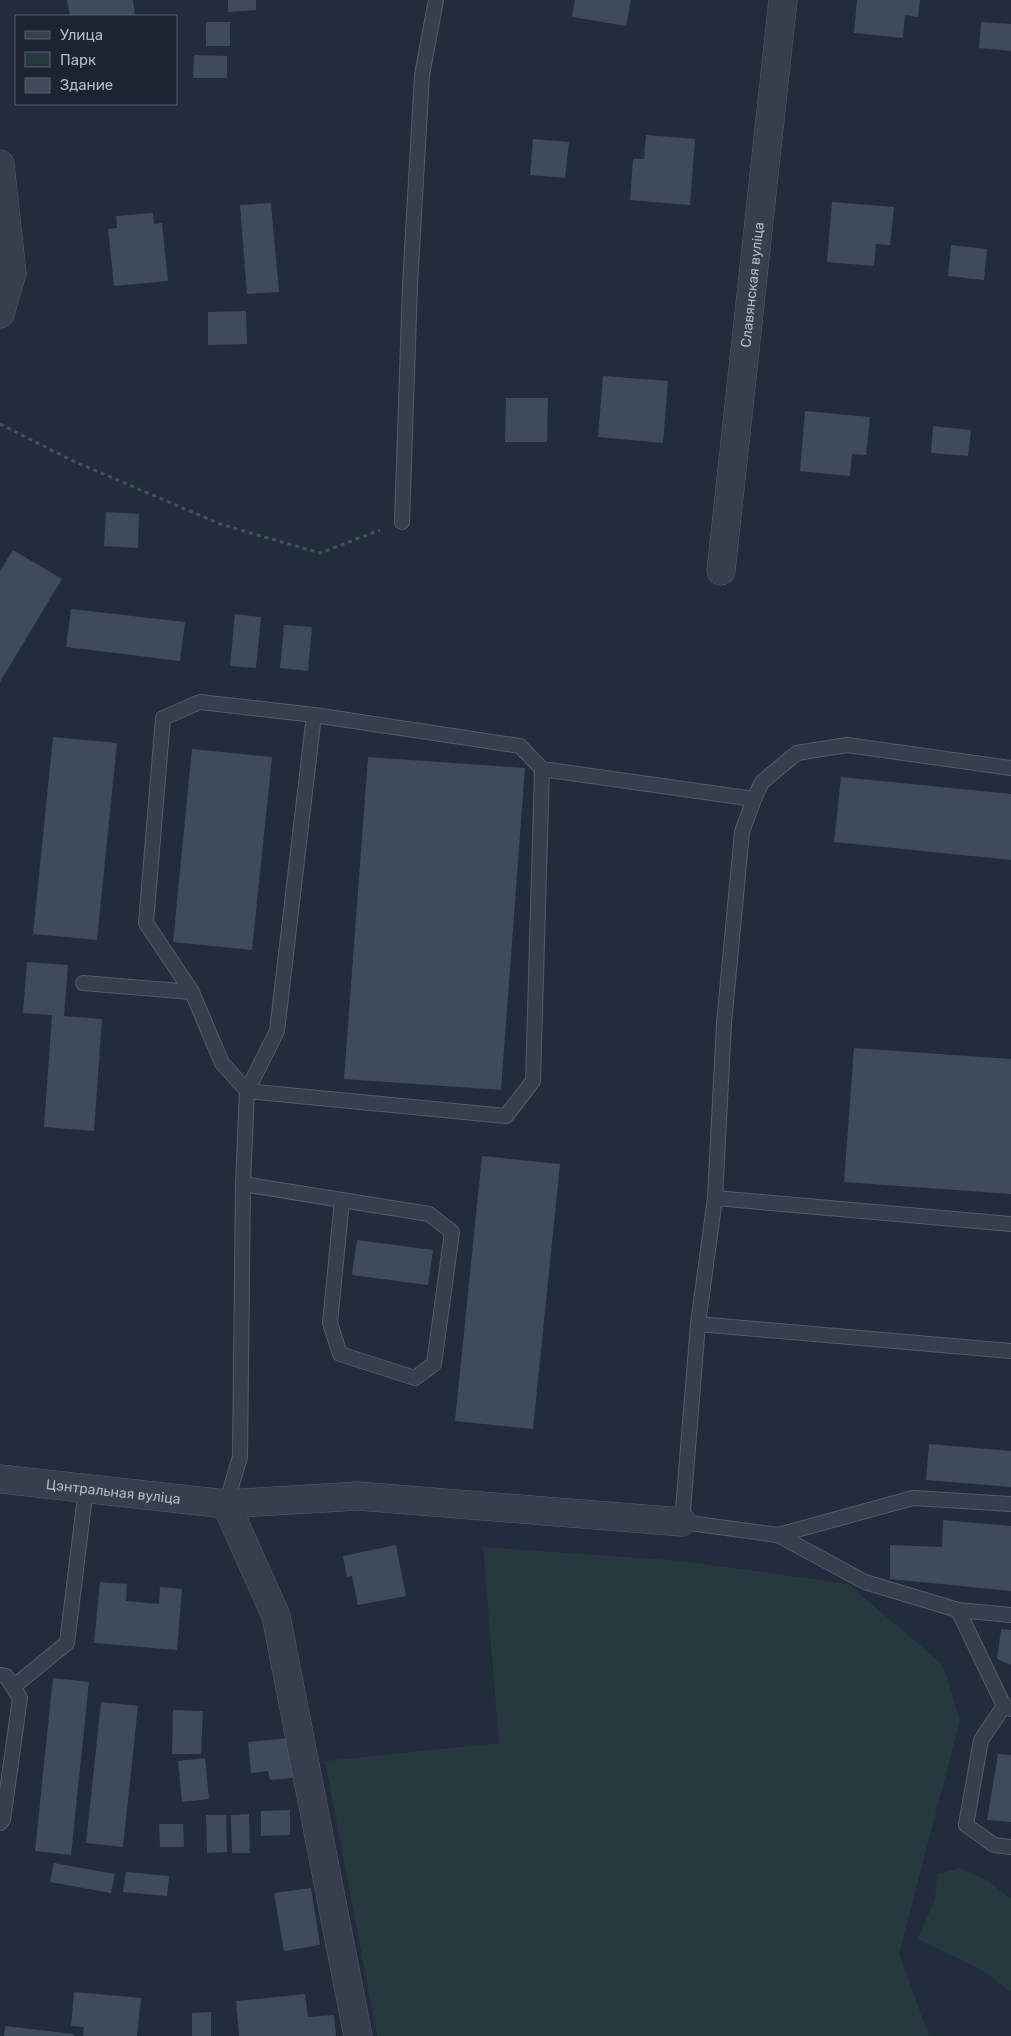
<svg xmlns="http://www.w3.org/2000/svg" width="1011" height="2036" viewBox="0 0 1011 2036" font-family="Rubik,sans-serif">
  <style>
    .green { fill: #25393e }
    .building { fill: #3f4a5c }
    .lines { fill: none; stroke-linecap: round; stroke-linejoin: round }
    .service-casing { stroke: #555c6b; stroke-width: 16 }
    .minor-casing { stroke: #555c6b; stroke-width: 29 }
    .path { stroke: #405558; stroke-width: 3; stroke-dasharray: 4 4; stroke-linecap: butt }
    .service { stroke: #373e4d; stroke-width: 14 }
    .minor { stroke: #373e4d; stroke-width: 28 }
    .labels { text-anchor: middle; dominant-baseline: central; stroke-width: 5; stroke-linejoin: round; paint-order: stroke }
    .street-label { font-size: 14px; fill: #b2b9c8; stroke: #1c2332 }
  </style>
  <rect width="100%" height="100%" fill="#232c3d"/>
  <g class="green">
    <polygon points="483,1547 682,1561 848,1584 943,1665 960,1720 899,1954 929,2036 377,2036 325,1761 499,1743"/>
    <polygon points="959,1868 987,1880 1011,1899 1011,1992 980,1969 918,1939 935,1899 937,1875"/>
  </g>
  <g class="building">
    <polygon points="67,0 133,0 135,16 70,16"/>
    <polygon points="228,0 256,0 256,10 228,12"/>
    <polygon points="575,0 631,0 626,26 572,17"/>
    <polygon points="857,0 920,0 918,17 905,15 903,38 854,33"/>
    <rect x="206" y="22" width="24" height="24"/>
    <polygon points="981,22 1011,24 1011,51 979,48"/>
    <polygon points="194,55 227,56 227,78 193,78"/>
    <polygon points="646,135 695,139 690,205 630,200 633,159 644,159"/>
    <polygon points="533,139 569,142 565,178 530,175"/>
    <polygon points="832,202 894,207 890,245 876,244 874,266 827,262"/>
    <polygon points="271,203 279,292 247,294 240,205"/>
    <polygon points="153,213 154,224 162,223 168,281 114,286 108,229 117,228 116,216"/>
    <polygon points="951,245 987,249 984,280 948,276"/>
    <polygon points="246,311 247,344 208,345 208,312"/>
    <polygon points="603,376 668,381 663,443 598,437"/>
    <polygon points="506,398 548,398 547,442 505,442"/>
    <polygon points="805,411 870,417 866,455 852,454 850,476 800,471"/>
    <polygon points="933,426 971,430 968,456 931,453"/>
    <polygon points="106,512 139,514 138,548 104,546"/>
    <polygon points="13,550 62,579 0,682 0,571"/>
    <polygon points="71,609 185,622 180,661 66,647"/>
    <polygon points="235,614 261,617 256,668 230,666"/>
    <polygon points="284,625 312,627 308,671 280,668"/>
    <polygon points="53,737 117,743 97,940 33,934"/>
    <polygon points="192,749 272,757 252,950 173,942"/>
    <polygon points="368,757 525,768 501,1090 344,1079"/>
    <polygon points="841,777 1011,794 1011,860 834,842"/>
    <polygon points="27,962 68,965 64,1016 102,1019 94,1131 44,1127 52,1015 23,1013"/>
    <polygon points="854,1048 1011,1059 1011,1194 844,1182"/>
    <polygon points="482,1156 560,1164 533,1429 455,1421"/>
    <polygon points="357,1240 433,1250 428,1285 352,1275"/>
    <polygon points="929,1444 1011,1451 1011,1487 926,1480"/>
    <polygon points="943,1520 1011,1526 1011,1591 890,1579 890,1545 942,1547"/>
    <polygon points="396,1545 406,1596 358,1605 352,1576 347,1577 343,1556"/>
    <polygon points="100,1582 127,1584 126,1601 159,1604 160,1587 182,1589 177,1650 94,1643"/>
    <polygon points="1001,1629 1011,1630 1011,1665 997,1659"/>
    <polygon points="53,1678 89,1682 71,1855 35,1851"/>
    <polygon points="101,1702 138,1706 123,1847 86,1843"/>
    <polygon points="173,1710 203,1711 201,1754 172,1754"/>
    <polygon points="289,1738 293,1778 270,1780 268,1771 251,1773 248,1742"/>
    <polygon points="998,1754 1011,1755 1011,1822 987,1820"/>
    <polygon points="205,1758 209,1799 182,1802 178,1761"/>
    <polygon points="290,1810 290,1835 261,1836 261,1811"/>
    <polygon points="249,1814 250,1853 232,1853 231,1815"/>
    <polygon points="206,1815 226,1815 227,1852 207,1853"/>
    <polygon points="159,1824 183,1824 184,1847 160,1847"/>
    <polygon points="54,1863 115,1874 111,1893 50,1882"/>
    <polygon points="126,1872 169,1876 167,1896 123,1892"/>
    <polygon points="311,1888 320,1945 284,1951 274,1893"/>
    <polygon points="74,1992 141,1998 137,2036 83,2036 84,2027 71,2026"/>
    <polygon points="305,1994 308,2017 334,2015 336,2036 239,2036 236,2001"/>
    <polygon points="211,2012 211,2036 192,2036 192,2013"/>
    <polygon points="5,2026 74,2034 74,2036 4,2036"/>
  </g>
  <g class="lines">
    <g class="service-casing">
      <g id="service">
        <polyline points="402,522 410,285 422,75 436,0"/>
        <polygon points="200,702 314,715 520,746 542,769 533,1081 506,1116 247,1091 222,1063 192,992 146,923 163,718"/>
        <polyline points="1011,768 847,745 797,753 762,782 754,799 742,832 724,1023 715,1198 698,1324 682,1522 778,1535 913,1498 1011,1504"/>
        <polyline points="542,769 754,799"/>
        <polyline points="83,983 192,992"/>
        <polyline points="243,1184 429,1214 452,1232 434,1364 415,1378 340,1354 330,1323 342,1200"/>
        <polyline points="715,1198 1011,1224"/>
        <polyline points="698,1324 1011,1351"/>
        <polyline points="226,1504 240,1457 243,1184 247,1091 277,1031 314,715"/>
        <polyline points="778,1535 865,1582 958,1610 1011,1615"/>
        <polyline points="958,1610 1004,1706 1011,1709"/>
        <polyline points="0,1675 6,1676 20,1698 3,1820 0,1823"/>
        <polyline points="13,1687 67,1643 86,1488"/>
        <polyline points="1004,1706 981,1740 966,1825 994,1845 1011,1847"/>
      </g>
    </g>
    <g class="minor-casing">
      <g id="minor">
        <polyline points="0,164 12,273 0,314"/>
        <path id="s1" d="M 721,571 L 783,0"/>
        <path id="s2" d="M 0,1479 L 226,1504 L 358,1496 L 682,1522"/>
        <polyline points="226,1504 276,1616 358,2036"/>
      </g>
    </g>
    <polyline class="path" points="0,424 71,460 220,524 320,553 380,530"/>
    <use href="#service" class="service"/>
    <use href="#minor" class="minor"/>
  </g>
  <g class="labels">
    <g class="street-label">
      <text stroke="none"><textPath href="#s1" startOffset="288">Славянская вуліца</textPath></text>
      <text stroke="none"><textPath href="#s2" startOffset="114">Цэнтральная вуліца</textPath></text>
    </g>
  </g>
  <rect x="15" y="15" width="162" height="90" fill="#1c2332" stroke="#585f6e"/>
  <rect x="25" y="31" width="25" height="8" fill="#373e4d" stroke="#585f6e"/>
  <text x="60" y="40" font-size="15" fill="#b2b9c8">Улица</text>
  <rect x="25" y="52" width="25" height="15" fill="#25393e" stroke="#585f6e"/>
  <text x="60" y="65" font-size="15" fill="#b2b9c8">Парк</text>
  <rect x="25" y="78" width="25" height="15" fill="#3f4a5c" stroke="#585f6e"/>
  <text x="60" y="90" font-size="15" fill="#b2b9c8">Здание</text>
</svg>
